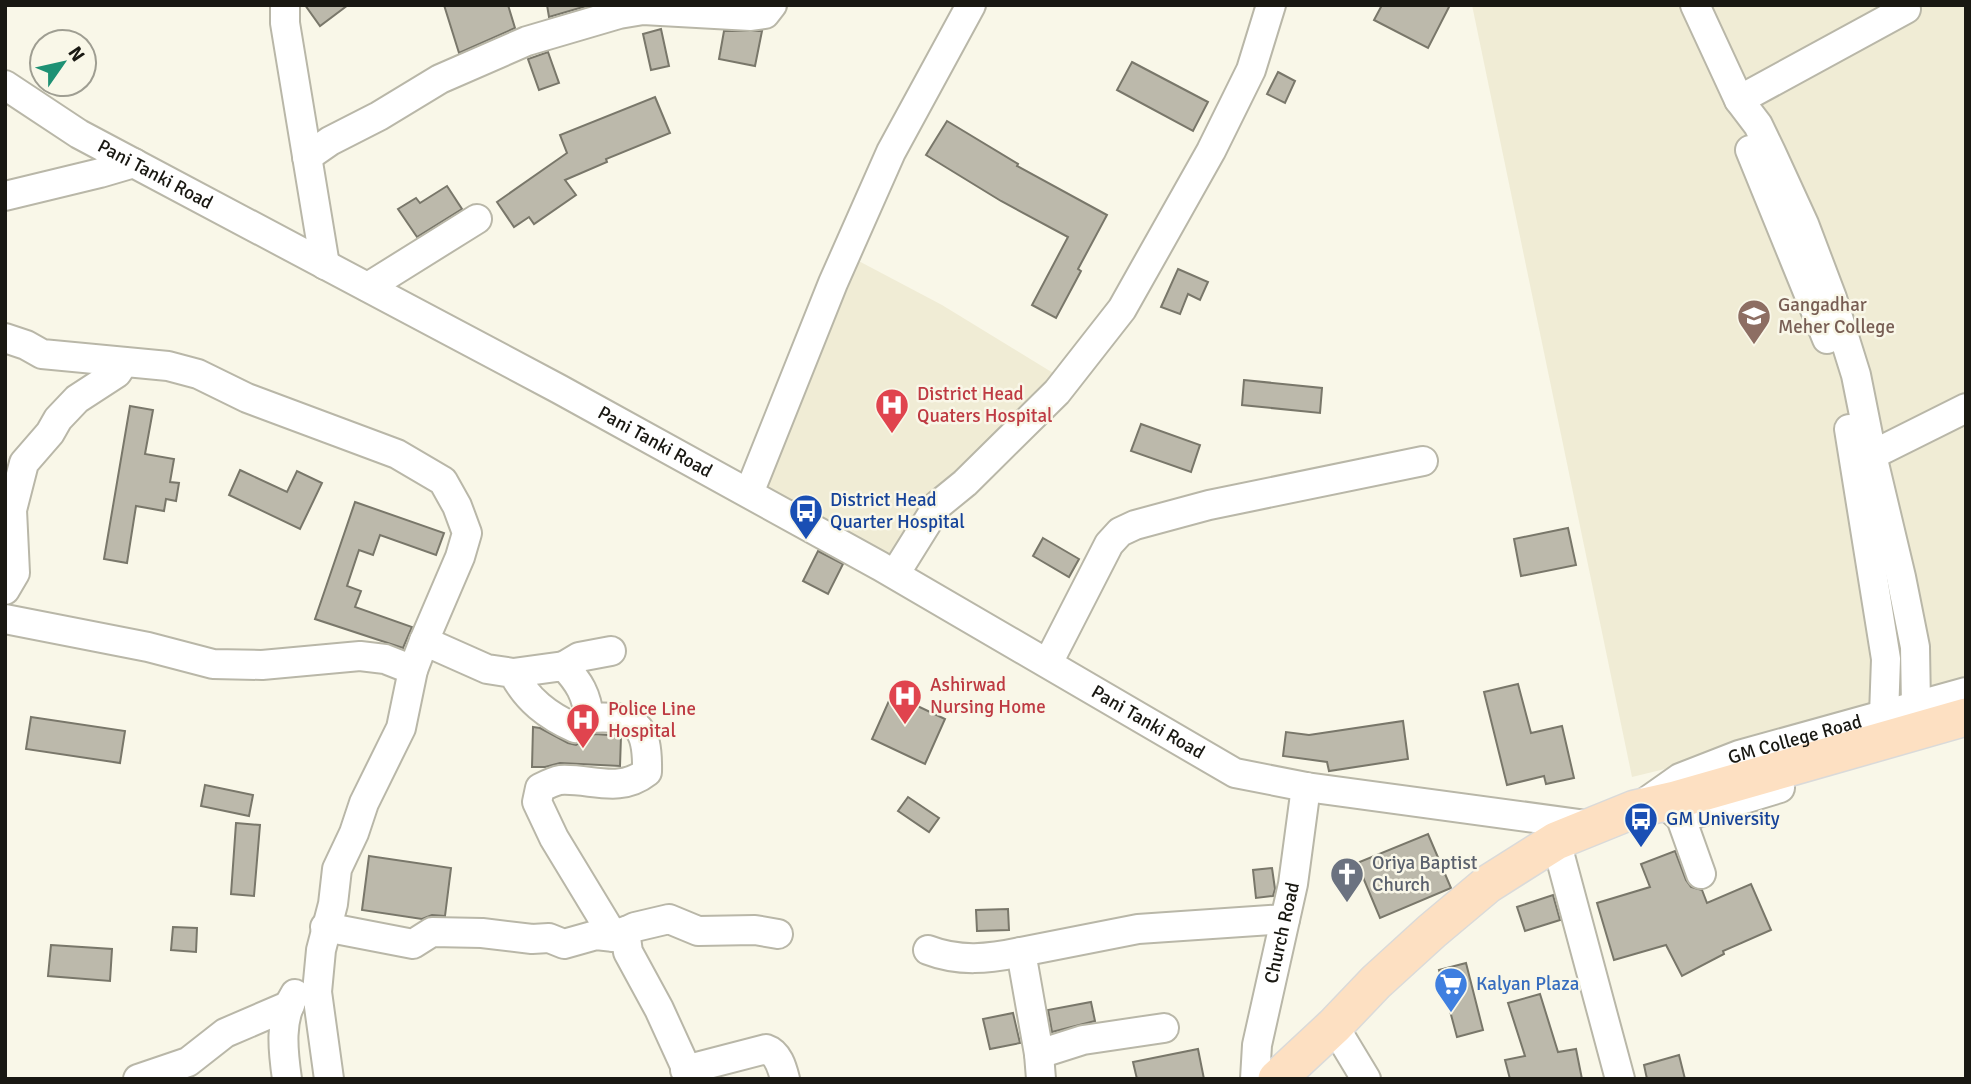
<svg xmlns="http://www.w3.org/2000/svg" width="1971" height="1084" viewBox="0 0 1971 1084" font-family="Signika,sans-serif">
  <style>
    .built { fill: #f0ecd5 }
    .building { fill: #bcb9ab; stroke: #79776a; stroke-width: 2 }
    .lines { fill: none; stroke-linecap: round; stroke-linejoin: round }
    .minor-casing { stroke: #b9b7a8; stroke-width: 32 }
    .major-casing { stroke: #dadad9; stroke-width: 40 }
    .minor { stroke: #fff; stroke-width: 28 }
    .major { stroke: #fde0c2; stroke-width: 37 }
    .labels { text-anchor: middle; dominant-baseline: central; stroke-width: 5; stroke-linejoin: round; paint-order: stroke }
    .street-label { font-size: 19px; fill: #191812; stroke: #f9f7e8 }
    .education-label { font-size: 19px; fill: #785e54; stroke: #f9f7e8; text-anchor: start }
    .health-label { font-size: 19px; fill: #be3a42; stroke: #f9f7e8; text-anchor: start }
    .transit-label { font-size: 19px; fill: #164399; stroke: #f9f7e8; text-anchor: start }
    .worship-label { font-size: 19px; fill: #5b616d; stroke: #f9f7e8; text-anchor: start }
    .shop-label { font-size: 19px; fill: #366cbe; stroke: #f9f7e8; text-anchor: start }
  </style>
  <rect width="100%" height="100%" fill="#f9f7e8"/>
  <g class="built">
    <polygon points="1472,5 1966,5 1966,686 1768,744 1632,777"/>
    <polygon points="853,258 942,305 1058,376 893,565 757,490"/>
  </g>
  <g class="building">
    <polygon points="305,5 348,5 320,26"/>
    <polygon points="444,5 508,5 515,28 459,53"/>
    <polygon points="547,5 590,5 549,17"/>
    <polygon points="1382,5 1450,5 1428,48 1374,20"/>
    <polygon points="661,29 669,66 651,70 643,34"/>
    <polygon points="724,31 762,31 755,66 719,59"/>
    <polygon points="548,52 559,83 539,90 528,59"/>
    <polygon points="1132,62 1208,102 1193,131 1117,90"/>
    <polygon points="1278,72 1295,81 1285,103 1267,94"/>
    <polygon points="655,97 670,133 606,159 607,162 565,180 576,195 534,224 529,217 514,227 497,202 567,153 560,135"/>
    <polygon points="947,121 1018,164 1017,166 1107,215 1078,269 1081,271 1056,318 1032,305 1068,237 1001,201 926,155"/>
    <polygon points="447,186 462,209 417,237 398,209 416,198 420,203"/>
    <polygon points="1178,269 1208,282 1200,300 1188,294 1180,314 1161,307"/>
    <polygon points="1244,380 1322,388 1320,413 1242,405"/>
    <polygon points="130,406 153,410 145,454 174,459 170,482 179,483 176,501 166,499 164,511 136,506 127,563 104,559"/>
    <polygon points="1141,424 1200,445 1191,472 1131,451"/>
    <polygon points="240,470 287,492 297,471 322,483 300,529 229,495"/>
    <polygon points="355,502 444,533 436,555 380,535 373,555 359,550 347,586 361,591 355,607 412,627 403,648 315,619"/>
    <polygon points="1568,528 1576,565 1521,576 1514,539"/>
    <polygon points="1043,538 1079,559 1069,577 1033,556"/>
    <polygon points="818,551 843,564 828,594 803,581"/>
    <polygon points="1518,684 1531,733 1562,726 1574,778 1546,784 1544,776 1507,785 1484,692"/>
    <polygon points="892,694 945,719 925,764 872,739"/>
    <polygon points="31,717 125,731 120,763 26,749"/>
    <polygon points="1403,721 1408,759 1329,771 1327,762 1283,756 1286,732 1309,735"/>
    <polygon points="533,727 540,728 568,743 576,745 595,734 621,736 620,766 560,763 545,767 532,767"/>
    <polygon points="205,785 253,795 249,816 201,806"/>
    <polygon points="908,797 939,818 929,832 898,811"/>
    <polygon points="236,823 260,825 254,896 231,894"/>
    <polygon points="1428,834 1451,888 1380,918 1357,863"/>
    <polygon points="1675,851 1686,880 1691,887 1702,890 1707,903 1751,884 1771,930 1723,951 1724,954 1682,976 1666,945 1614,960 1597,903 1650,887 1641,864"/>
    <polygon points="369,856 451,868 445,916 432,915 422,919 362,910"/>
    <polygon points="1272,868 1275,889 1273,896 1256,898 1253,870"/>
    <polygon points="1553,895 1560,920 1525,931 1517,907"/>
    <polygon points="1008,909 1009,930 977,931 976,910"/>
    <polygon points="173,927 197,928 196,952 171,950"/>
    <polygon points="51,945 112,949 110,981 48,976"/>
    <polygon points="1466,963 1483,1030 1457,1037 1439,970"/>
    <polygon points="1540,994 1558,1052 1576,1049 1582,1079 1510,1079 1505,1060 1525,1056 1508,1003"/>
    <polygon points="1091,1002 1095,1021 1052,1032 1048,1010"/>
    <polygon points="1013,1013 1020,1043 990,1049 983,1019"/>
    <polygon points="1198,1049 1204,1079 1137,1079 1133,1062"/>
    <polygon points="1679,1055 1685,1079 1647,1079 1644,1065"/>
  </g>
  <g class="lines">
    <g class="minor-casing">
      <g id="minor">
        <polyline points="285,5 285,23 325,265"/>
        <polyline points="1695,5 1739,100 1758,125 1771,152 1804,224 1832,298 1856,375 1872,455 1901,577 1915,647 1916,706"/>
        <path id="s1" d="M 5,85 L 79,134 L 559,389 L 880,566 L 1235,773 L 1306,787 L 1594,826"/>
        <polyline points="1739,100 1906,9"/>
        <polyline points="1750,150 1827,339"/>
        <polyline points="307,157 330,141 379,116 440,79 527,41 619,14 643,10 751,16 765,14 772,5"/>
        <polyline points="5,196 100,173 134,163"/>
        <polyline points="368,287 477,219"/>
        <path d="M 5,338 L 26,345 L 42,354 L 168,366 L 198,374 L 247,398 L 397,454 L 443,481 L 457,506 L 467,533 L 460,557 L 424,641 L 487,669 L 513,673 L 564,666 C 579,682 587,695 589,718 L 575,728 C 548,716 527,700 513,673"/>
        <polyline points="1849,429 1886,659 1884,715"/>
        <polyline points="1872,455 1966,408"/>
        <polyline points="749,493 833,283 891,152 971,5"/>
        <polyline points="895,574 938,505 965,483 1057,392 1122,309 1211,151 1251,70 1271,5"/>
        <polyline points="5,590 15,573 12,510 24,463 50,433 58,419 77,399 117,373 124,362"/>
        <polyline points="5,619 148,647 213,664 262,665 360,656 385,659 413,670"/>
        <polyline points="1048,663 1109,544 1120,532 1135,525 1209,505 1423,461"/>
        <polyline points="564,666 579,657 611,651"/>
        <path d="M 589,718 C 636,715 648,724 647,772 C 619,794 591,778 560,780 C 554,781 546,785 540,788 L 537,802 L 554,838 L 614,937 L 635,927 L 669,919 L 698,931 L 755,930 L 778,934"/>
        <path id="s2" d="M 1646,802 L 1680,778 L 1739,755 L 1966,692"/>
        <polyline points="1664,803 1681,818 1780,788"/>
        <polyline points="1681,818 1701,874"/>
        <polyline points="1556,841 1620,1079"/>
        <polyline points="325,927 413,944 432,932 482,933 532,939 549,938 564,944 596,935 614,937"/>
        <polyline points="625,931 628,952 659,1009 691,1079"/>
        <path d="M 928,950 C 959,962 989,959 1021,952"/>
        <polyline points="1334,1026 1366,1079"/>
        <polyline points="1039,1054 1083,1040 1164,1028"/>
        <path d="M 685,1070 L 766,1049 C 778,1053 782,1067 785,1079"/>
        <polyline points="138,1079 188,1062 225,1033 290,1005"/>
        <path d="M 287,1079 C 283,1051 279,1019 295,994"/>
        <polyline points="329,1079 317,992 321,950 333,904 337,869 354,833 364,803 401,728 413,670 424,641"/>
        <polyline points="1041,1079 1039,1054 1021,952 1138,929 1285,919"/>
        <path id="s3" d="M 1255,1079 L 1257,1045 L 1293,884 L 1306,787"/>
      </g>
    </g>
    <g class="major-casing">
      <polyline id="major" points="1277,1079 1334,1026 1376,982 1432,931 1488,884 1556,841 1635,809 1675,800 1966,717"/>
    </g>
    <use href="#minor" class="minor"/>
    <use href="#major" class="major"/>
  </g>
  <defs>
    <g id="university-pin" transform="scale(1.75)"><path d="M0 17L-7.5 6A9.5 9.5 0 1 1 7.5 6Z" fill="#8d6e63" stroke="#f9f7e8"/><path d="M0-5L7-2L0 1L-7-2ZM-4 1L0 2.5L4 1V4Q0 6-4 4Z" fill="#fff"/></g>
    <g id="hospital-pin" transform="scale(1.75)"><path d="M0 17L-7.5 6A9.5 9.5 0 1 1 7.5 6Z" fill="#e0444e" stroke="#f9f7e8"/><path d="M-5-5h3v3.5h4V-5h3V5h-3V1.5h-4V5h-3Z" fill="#fff"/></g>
    <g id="bus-pin" transform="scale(1.75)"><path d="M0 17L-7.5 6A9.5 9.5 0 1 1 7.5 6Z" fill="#1a4fb4" stroke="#f9f7e8"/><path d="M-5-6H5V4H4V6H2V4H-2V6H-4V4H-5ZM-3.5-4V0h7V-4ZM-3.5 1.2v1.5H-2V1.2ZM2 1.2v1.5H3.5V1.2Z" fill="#fff"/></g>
    <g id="church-pin" transform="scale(1.75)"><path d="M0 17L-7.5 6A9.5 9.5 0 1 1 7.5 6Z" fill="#6b7280" stroke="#f9f7e8"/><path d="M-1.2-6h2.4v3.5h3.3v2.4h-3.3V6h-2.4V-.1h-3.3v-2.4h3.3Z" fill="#fff"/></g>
    <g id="supermarket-pin" transform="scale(1.75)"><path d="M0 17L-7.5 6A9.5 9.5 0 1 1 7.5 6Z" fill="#3f7fe0" stroke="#f9f7e8"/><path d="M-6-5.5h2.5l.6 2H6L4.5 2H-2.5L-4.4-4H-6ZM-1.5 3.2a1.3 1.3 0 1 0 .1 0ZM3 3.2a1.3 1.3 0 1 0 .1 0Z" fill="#fff"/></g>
  </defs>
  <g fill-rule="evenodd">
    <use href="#university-pin" x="1754" y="316"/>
    <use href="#hospital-pin" x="892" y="405"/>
    <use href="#bus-pin" x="806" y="511"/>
    <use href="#hospital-pin" x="905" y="696"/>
    <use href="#hospital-pin" x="583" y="720"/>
    <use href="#bus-pin" x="1641" y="819"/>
    <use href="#church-pin" x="1347" y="874"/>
    <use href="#supermarket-pin" x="1451" y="984"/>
  </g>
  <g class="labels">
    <g class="street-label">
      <text stroke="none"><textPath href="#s1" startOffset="175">Pani Tanki Road</textPath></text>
      <text stroke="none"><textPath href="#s1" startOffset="742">Pani Tanki Road</textPath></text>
      <text stroke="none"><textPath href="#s1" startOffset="1309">Pani Tanki Road</textPath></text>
      <text stroke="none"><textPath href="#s2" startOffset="163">GM College Road</textPath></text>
      <text stroke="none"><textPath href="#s3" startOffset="149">Church Road</textPath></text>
    </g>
    <g class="education-label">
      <text x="1778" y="305">Gangadhar<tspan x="1778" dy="22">Meher College</tspan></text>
    </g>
    <g class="health-label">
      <text x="917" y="394">District Head<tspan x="917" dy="22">Quaters Hospital</tspan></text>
      <text x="930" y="685">Ashirwad<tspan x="930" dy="22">Nursing Home</tspan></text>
      <text x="608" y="709">Police Line<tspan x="608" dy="22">Hospital</tspan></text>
    </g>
    <g class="transit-label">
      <text x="830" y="500">District Head<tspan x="830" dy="22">Quarter Hospital</tspan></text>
      <text x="1666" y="819">GM University</text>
    </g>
    <g class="worship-label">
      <text x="1372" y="863">Oriya Baptist<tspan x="1372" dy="22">Church</tspan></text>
    </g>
    <g class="shop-label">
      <text x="1476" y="984">Kalyan Plaza</text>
    </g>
  </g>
  <rect width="1971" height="1084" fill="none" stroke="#191812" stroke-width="14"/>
  <g transform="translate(63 63) rotate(56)"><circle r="33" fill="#f9f7e8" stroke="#9f9e92" stroke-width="2"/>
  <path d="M0-5L12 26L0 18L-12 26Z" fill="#1e9174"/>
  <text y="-10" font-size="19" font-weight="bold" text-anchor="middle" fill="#191812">N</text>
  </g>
</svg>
